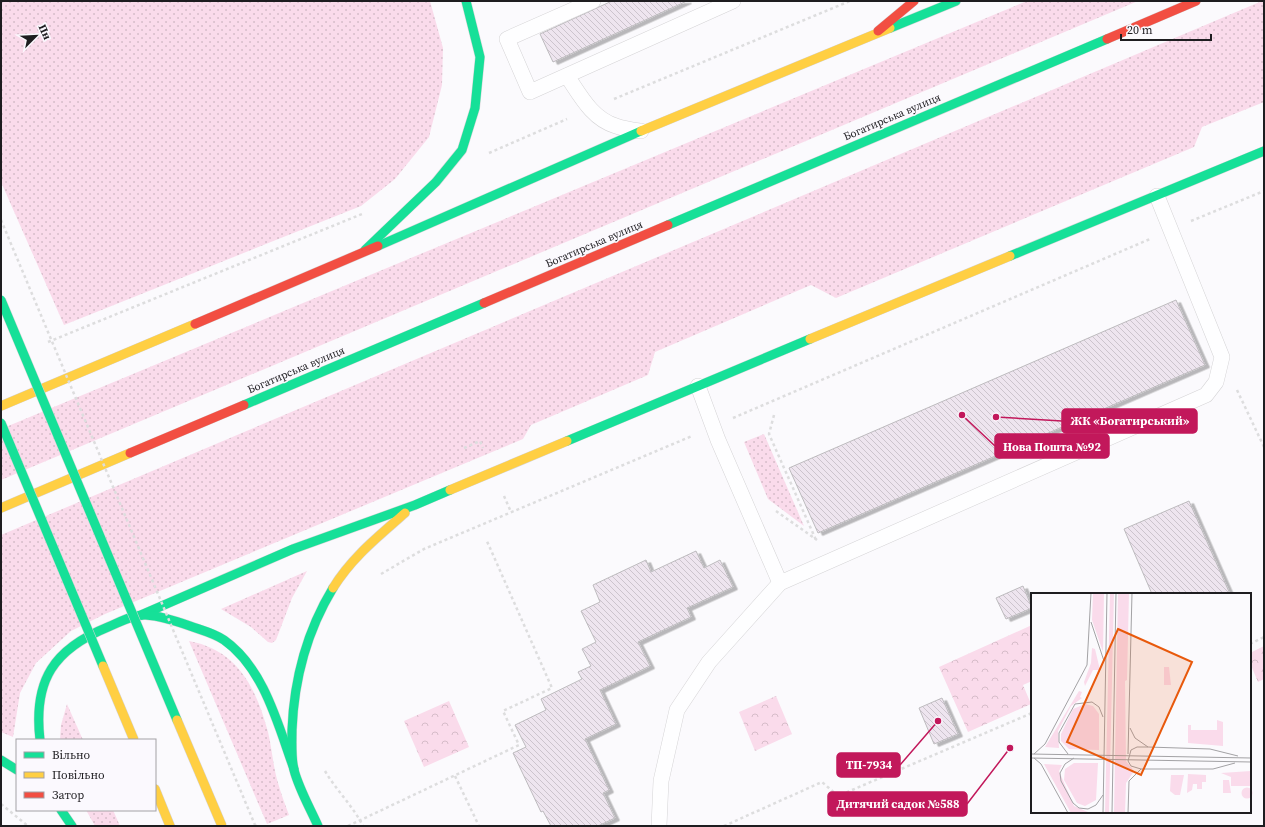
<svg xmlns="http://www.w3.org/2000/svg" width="1265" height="827" viewBox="0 0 1265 827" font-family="'Source Serif 4',serif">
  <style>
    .grass { fill: url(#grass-dots) }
    .park { fill: url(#park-crowns) }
    .building { fill: url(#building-back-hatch); stroke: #bdbbbe; filter: url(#shadow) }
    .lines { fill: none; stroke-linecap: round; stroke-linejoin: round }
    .lane-casing { stroke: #d5d4d6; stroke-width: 16 }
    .fast-casing { stroke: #d5d4d6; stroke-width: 10 }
    .slow-casing { stroke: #d5d4d6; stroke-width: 10 }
    .jam-casing { stroke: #d5d4d6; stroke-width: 10 }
    .path { stroke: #ddddde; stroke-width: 2.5; stroke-dasharray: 3 3; stroke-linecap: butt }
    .lane { stroke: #fefeff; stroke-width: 15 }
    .fast { stroke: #16e098; stroke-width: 9 }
    .slow { stroke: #ffcf43; stroke-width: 9 }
    .jam { stroke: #f24e42; stroke-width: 9 }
    .fast-bridge-casing { stroke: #d5d4d6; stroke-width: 10; stroke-linecap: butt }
    .slow-bridge-casing { stroke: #d5d4d6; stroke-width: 10; stroke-linecap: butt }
    .path-bridge { stroke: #ddddde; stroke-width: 2.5; stroke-dasharray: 3 3; stroke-linecap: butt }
    .fast-bridge { stroke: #16e098; stroke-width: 9 }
    .slow-bridge { stroke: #ffcf43; stroke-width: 9 }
    .labels { text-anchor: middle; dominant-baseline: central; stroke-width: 3; stroke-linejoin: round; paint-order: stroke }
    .street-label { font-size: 11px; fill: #1e1d20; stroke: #fbf9fe }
    .inset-road { fill: none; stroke: #a3a2a5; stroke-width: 1 }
    .view { fill: #e8590c; fill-opacity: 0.15; stroke: #e8590c; stroke-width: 2 }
    .inset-edge { fill: none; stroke: #1e1d20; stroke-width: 2 }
    .leader { fill: none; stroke: #c2185b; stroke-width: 1.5 }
    .callout-dot { fill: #c2185b; stroke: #fbf9fe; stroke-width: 1.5 }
    .callout { fill: #c2185b; stroke: #c2185b; stroke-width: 1.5 }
    .callout-label { font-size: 12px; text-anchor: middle; font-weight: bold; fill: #fff }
  </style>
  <defs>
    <pattern id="grass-dots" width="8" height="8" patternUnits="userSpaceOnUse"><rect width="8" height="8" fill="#fadbeb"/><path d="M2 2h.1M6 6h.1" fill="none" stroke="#d6bcc9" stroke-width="1.8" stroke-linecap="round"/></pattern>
    <pattern id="park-crowns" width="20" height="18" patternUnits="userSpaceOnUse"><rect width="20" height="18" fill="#fadbeb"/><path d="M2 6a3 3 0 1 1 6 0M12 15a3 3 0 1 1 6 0" fill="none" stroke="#d6bcc9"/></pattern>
    <pattern id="building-back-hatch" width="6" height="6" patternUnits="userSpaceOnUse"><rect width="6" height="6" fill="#eee5ef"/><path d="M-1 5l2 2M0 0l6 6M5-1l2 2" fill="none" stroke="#ccc4cd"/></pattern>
    <filter id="shadow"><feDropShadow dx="4.5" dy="2.5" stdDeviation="0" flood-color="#0004"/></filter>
  </defs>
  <rect width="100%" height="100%" fill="#fbfafd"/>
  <g class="grass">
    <polygon points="1,1 430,1 443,48 442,85 429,137 395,179 361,206 64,325 1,182"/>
    <polygon points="1027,1 1138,1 1,480 1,429"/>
    <polygon points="1262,1 1264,1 1264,102 1202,127 1194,147 836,298 811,285 655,352 648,375 531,425 523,439 105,614 71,631 36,663 20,693 13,737 1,732 1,535"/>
    <polygon points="764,434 804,526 768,499 744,442"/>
    <polygon points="307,571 292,598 276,640 272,643 268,642 251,627 221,609"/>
    <path d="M 189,641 C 237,650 256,687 268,732 C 272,749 273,766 278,783 C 281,794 285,804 289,815 L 267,824 Z"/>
    <polygon points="67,704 83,740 60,740 61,725"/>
    <polygon points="86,810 113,810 120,826 95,826"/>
  </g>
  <g class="park">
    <polygon points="1032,625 1032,681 1023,685 1031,704 968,732 939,667"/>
    <polygon points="1264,646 1264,679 1258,682 1250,663 1250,653"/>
    <polygon points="776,696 792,734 755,751 739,712"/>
    <polygon points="449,701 469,747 424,767 404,721"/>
  </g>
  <g class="building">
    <polygon points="612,1 687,1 553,62 540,34"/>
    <polygon points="1176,300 1205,365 818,533 789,468"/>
    <polygon points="1189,501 1230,594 1152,594 1124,529"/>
    <polygon points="696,551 704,568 720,560 733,587 687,608 691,617 638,642 650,666 600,690 616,724 585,739 609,790 603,793 615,818 598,826 551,826 543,811 541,812 513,753 526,747 515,725 546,710 541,699 582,679 578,672 591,666 582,649 596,642 581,611 600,602 593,585 646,560 651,572"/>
    <polygon points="1023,586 1032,608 1006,619 996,598"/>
    <polygon points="942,698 958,734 934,744 919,708"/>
  </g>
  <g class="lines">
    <g class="lane-casing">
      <g id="lane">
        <polyline points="593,1 507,39 530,92 733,1"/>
        <path d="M 567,76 C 580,95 592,119 616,126 C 624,129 633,130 641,131"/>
        <polyline points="698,386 718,440 780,583 1206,395 1216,382 1222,357 1157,196"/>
        <polyline points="659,826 661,781 677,710 709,662 780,583"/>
      </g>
    </g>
    <g class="fast-casing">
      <g id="fast">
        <polyline points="890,28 956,1"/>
        <polyline points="668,225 1107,39"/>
        <polyline points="378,246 641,131"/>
        <polyline points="365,250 436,182 462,150 475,108 480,57 466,1"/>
        <polyline points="1010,256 1264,151"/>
        <polyline points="244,405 484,303"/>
        <polyline points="567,441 810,339"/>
        <polyline points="141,615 293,549 415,505 450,490"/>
        <path d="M 40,740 C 33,680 54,649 108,627 C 120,622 134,614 146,615 C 161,616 176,621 190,626 C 201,630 214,633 224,640 C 264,668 278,725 294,769"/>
        <polyline points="1,760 17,770"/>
        <polyline points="61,810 72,826"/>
        <path d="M 318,826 C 310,808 299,789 294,770 C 291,757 292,743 292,730 C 294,679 307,631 333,588"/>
      </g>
    </g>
    <g class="slow-casing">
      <g id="slow">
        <polyline points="641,131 890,28"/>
        <polyline points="810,339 1010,256"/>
        <polyline points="1,406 195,324"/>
        <polyline points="450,490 567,441"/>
        <polyline points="1,508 130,453"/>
        <path d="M 333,588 C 352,557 379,536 405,513"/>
        <polyline points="155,789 170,826"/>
      </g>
    </g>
    <g class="jam-casing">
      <g id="jam">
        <polyline points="878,31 914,1"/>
        <polyline points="1107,39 1196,1"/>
        <polyline points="484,303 668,225"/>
        <polyline points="195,324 378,246"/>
        <polyline points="130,453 244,405"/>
      </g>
    </g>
    <g class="path">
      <polyline points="614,99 850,1"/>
      <polyline points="489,153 567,119"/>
      <polyline points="1191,221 1264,191"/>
      <polyline points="48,342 362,214"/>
      <polyline points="1237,390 1264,447"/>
      <polyline points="774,415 769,434 816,540"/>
      <polyline points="733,418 1150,239"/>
      <polyline points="464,448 480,441 483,448"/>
      <polyline points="504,496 511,512"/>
      <polyline points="776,511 817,540"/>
      <polyline points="381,574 424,549 692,436"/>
      <polyline points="1250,644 1264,637"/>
      <path d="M 325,771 C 336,790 353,806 363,826"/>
      <polyline points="455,776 479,826"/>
      <polyline points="1,804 28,826"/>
      <polyline points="255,825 256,826"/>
      <polyline points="348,826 519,745 503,711 552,688 486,539"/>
      <polyline points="724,826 822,782 838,796 1032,713"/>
    </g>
    <use href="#lane" class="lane"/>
    <use href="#fast" class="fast"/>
    <use href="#slow" class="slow"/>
    <use href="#jam" class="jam"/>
    <g class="fast-bridge-casing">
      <g id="fast-bridge">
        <polyline points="1,300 177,720"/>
        <polyline points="1,423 103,666"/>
      </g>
    </g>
    <g class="slow-bridge-casing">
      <g id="slow-bridge">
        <polyline points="103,666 134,740"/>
        <polyline points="177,720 222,826"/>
      </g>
    </g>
    <polyline class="path-bridge" points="1,220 255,825"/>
    <use href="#fast-bridge" class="fast-bridge"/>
    <use href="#slow-bridge" class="slow-bridge"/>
  </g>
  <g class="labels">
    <g class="street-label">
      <text transform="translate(892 117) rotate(-23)">Богатирська вулиця</text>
      <text transform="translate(594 244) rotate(-23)">Богатирська вулиця</text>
      <text transform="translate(296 370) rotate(-23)">Богатирська вулиця</text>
    </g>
  </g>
  <g transform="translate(1031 593)">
    <rect width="220" height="220" fill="#fbfafd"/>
    <path d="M 62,0 L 73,0 L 72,59 L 61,27 ZM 79,0 L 83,0 L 78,220 L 74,220 ZM 87,0 L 98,0 L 96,87 L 94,88 L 95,168 L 103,178 L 95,190 L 94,220 L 83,220 ZM 61,55 L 64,56 L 69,77 L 62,77 L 54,93 L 53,89 L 60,70 ZM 48,98 L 51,99 L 49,104 L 51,105 L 40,113 L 27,138 L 28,155 L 14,154 ZM 54,111 L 62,113 L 68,121 L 68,157 L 38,156 L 30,148 L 30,141 L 42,116 ZM 186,127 L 192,129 L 192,153 L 157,150 L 157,132 L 160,132 L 160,137 L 186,137 ZM 67,170 L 65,207 L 54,213 L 46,210 L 33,187 L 34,176 L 43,170 ZM 13,171 L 31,172 L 28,178 L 43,213 L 57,219 L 40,220 ZM 157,181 L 175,182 L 175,189 L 171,189 L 171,196 L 166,196 L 166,191 L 162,191 L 161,197 L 156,200 ZM 140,182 L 153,182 L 149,202 L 144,202 L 139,198 ZM210.5 200a5.5 5.5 0 1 1 11 0a5.5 5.5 0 1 1-11 0Z" fill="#fadbeb"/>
    <path d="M 133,74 L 138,74 L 140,92 L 133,92 ZM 220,178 L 220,193 L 200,193 L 200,184 L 190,180 ZM 192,187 L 198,187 L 200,200 L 192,200 Z" fill="#fadbeb"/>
    <path class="inset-road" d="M 60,29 L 73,68M 99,135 L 104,145 L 117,154 L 179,156 L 207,163M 117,154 L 106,154 L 100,157 L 97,168 L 100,173 L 110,176 L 182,176 L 204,170M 0,161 L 220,165M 3,161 L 14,151 L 56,72 L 60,0M 37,161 L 28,149 L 28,140 L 44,111 L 61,109 L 68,114 L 72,124M 97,161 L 101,0M 0,165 L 220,169M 3,165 L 10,171 L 37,220M 43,165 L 34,171 L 29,180 L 30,188 L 42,210 L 48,215 L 57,216 L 65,212 L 72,202M 72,220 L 76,0M 81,220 L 85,0M 97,220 L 98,188 L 110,176"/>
    <path class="view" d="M 87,36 L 161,69 L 110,182 L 36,149 Z"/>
    <rect width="220" height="220" class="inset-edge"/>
  </g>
  <path class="leader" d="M996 417L1062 421M962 415L995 446M938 721L900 765M1010 748L967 804"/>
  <g class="callout-dot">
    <circle cx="996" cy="417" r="4"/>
    <circle cx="962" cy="415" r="4"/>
    <circle cx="938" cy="721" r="4"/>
    <circle cx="1010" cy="748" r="4"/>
  </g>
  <g class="callout">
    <rect x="1062" y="409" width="135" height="24" rx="4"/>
    <rect x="995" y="434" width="114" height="24" rx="4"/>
    <rect x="837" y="753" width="63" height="24" rx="4"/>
    <rect x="828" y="792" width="139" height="24" rx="4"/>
  </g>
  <g class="callout-label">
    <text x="1130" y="425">ЖК «Богатирський»</text>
    <text x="1052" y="451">Нова Пошта №92</text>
    <text x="869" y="769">ТП-7934</text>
    <text x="898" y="808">Дитячий садок №588</text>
  </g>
  <rect width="1265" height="827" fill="none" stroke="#1e1d20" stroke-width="4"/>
  <rect x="16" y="739" width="140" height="72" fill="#fbf9fe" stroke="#a3a1a5"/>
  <rect x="24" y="752" width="20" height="6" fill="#16e098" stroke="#a3a1a5"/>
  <text x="52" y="759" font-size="12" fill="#1e1d20">Вільно</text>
  <rect x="24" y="772" width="20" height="6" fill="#ffcf43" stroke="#a3a1a5"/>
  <text x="52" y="779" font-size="12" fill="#1e1d20">Повільно</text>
  <rect x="24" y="792" width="20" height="6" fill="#f24e42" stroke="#a3a1a5"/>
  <text x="52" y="799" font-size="12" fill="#1e1d20">Затор</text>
  <g transform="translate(36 36) rotate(66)" stroke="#fbf9fe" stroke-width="3" paint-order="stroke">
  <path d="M0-3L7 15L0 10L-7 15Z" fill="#1e1d20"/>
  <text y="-6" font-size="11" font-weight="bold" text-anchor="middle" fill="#1e1d20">Пн</text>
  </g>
  <path d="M1121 34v6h90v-6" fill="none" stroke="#1e1d20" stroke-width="2"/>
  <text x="1127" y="34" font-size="12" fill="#1e1d20" stroke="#fbf9fe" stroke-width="3" paint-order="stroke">20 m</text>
</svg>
